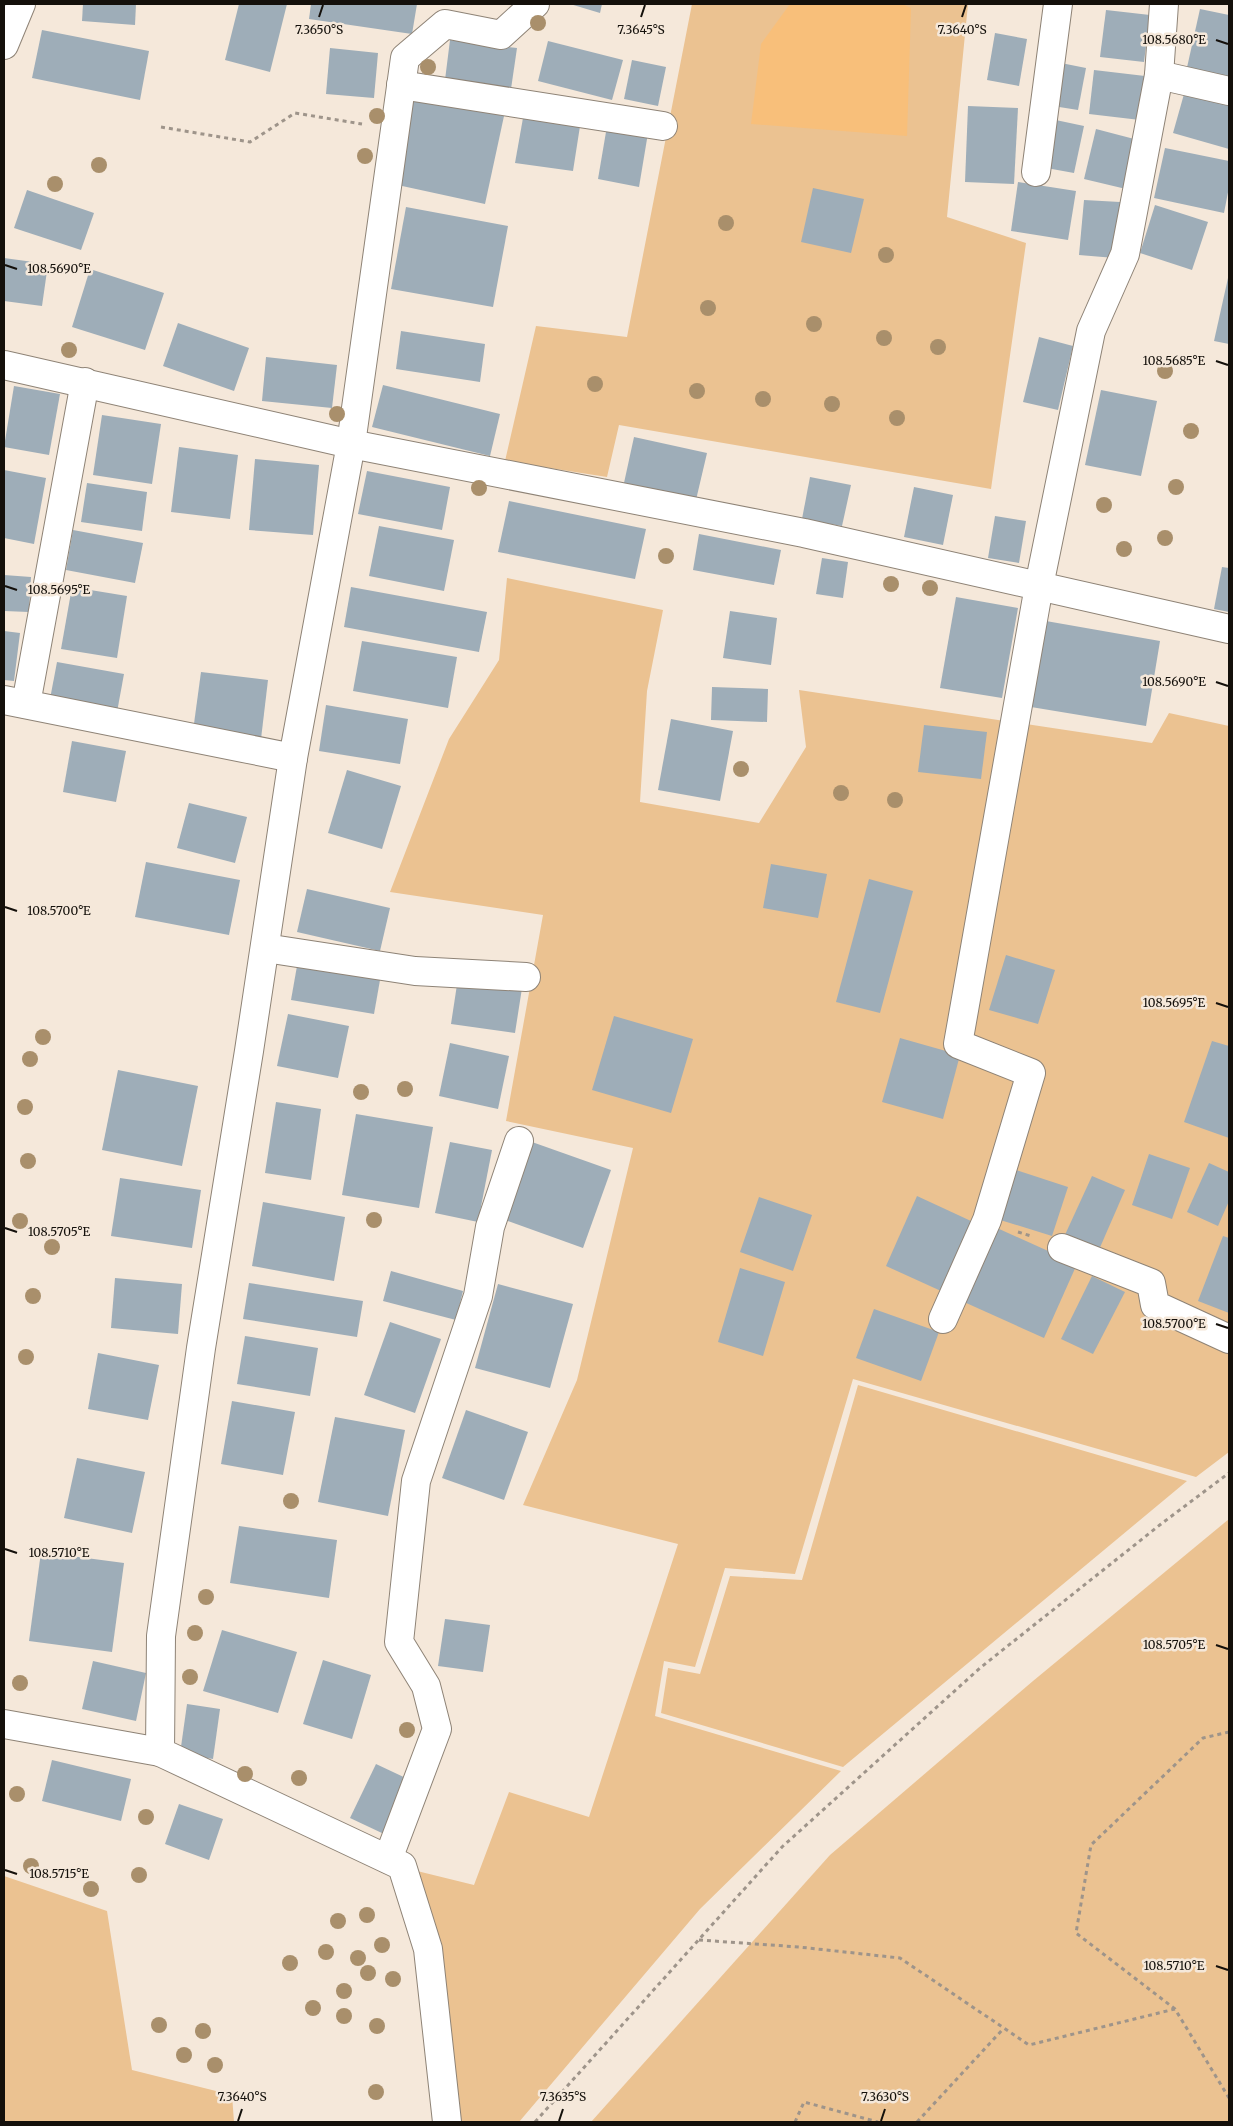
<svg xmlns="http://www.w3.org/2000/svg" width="1233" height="2126" viewBox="0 0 1233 2126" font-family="Merriweather,serif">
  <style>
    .green { fill: #ebc291 }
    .water { fill: #f8bf7a }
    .building { fill: #9eadb8 }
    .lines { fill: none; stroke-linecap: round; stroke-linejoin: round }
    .minor-casing { stroke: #8e8376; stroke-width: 30 }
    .path { stroke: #9e948a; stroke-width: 3; stroke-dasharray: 4 4; stroke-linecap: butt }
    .minor { stroke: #fff; stroke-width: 28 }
    .tree { fill: #a98f6b }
    .ticks { fill: none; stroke: #14100b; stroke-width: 2 }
    .ticks-label { font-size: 12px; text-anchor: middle; fill: #14100b; stroke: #f5e8da; stroke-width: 5; stroke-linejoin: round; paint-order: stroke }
  </style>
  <rect width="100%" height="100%" fill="#f5e8da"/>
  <g class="green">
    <polygon points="692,4 968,4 947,217 1026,243 991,489 619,425 607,477 505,461 536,326 627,337"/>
    <polygon points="507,578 663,610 647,691 640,802 759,823 806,747 799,690 1152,743 1169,713 1229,726 1229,1452 1196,1477 853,1379 795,1574 725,1568 695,1667 664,1661 655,1716 841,1771 700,1909 519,2122 461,2122 435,1948 413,1870 474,1885 509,1792 589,1817 678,1544 523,1505 577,1380 633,1148 506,1121 543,915 390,892 449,739 499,660"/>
    <polygon points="858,1385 1187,1481 843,1767 661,1713 668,1668 700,1674 730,1576 802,1580"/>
    <polygon points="1229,1519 1229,2122 591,2122 830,1855 1033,1681"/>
    <polygon points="4,1876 107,1911 132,2070 232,2095 234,2122 4,2122"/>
  </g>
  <polygon class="water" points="790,4 902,4 911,8 907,136 751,124 761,44"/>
  <g class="building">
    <polygon points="83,4 136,4 135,25 82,21"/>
    <polygon points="239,4 287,4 270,72 225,60"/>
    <polygon points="311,4 417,4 412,34 309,19"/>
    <polygon points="570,4 602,4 600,13"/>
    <polygon points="1200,9 1229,15 1229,81 1186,72"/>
    <polygon points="1106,10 1150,15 1144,62 1100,57"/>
    <polygon points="42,30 149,51 140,100 32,78"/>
    <polygon points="995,33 1027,39 1019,86 987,80"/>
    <polygon points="450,40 517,48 511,89 445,80"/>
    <polygon points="548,41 623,60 612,100 538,81"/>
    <polygon points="330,48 378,53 374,98 326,94"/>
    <polygon points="632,60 666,67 658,106 624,99"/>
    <polygon points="1061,63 1086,68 1078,110 1053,106"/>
    <polygon points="1094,70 1145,76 1140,120 1089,114"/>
    <polygon points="1186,87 1229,100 1229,149 1173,133"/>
    <polygon points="412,97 504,116 485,204 393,184"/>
    <polygon points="968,106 1018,108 1014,184 965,182"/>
    <polygon points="523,118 580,126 573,171 515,163"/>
    <polygon points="1051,119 1084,126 1074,173 1041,167"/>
    <polygon points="607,126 648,133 639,187 598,179"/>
    <polygon points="1096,129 1138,140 1126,189 1084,179"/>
    <polygon points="1165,148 1229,161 1229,187 1224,213 1154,198"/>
    <polygon points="1018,182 1076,191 1068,240 1011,231"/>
    <polygon points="813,188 864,199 851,253 801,242"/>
    <polygon points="27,190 94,213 81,250 14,228"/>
    <polygon points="1084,200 1120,202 1115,258 1079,255"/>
    <polygon points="1155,205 1208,222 1192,270 1140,253"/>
    <polygon points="406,207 508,226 493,307 391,289"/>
    <polygon points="4,258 48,264 42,306 4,301"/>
    <polygon points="90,269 164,293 145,350 72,327"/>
    <polygon points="1228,278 1229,278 1229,344 1214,341"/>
    <polygon points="178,323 249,348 234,391 163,366"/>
    <polygon points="401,331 485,344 480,382 396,369"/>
    <polygon points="1039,337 1073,346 1058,410 1023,402"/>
    <polygon points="266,357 337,365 332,408 262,401"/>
    <polygon points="383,385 500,414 490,456 372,427"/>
    <polygon points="14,386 60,394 49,455 4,447"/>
    <polygon points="1101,390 1157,401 1141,476 1085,465"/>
    <polygon points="102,415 161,424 152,484 93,475"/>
    <polygon points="634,437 707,453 696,500 624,483"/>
    <polygon points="179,447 238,455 230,519 171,512"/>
    <polygon points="255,459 319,465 313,535 249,530"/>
    <polygon points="4,470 46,478 34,544 4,538"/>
    <polygon points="367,471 450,487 442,530 358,514"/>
    <polygon points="810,477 851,485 842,526 802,519"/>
    <polygon points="87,483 147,492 142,531 81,522"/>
    <polygon points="914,487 953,495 943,545 904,537"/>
    <polygon points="509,501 646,529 635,579 498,552"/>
    <polygon points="995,516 1026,521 1019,563 988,558"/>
    <polygon points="379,526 454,540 444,591 369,576"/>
    <polygon points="73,530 143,543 135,583 66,570"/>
    <polygon points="699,534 781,550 774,585 693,570"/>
    <polygon points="822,558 848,562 843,598 816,594"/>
    <polygon points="1222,567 1229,568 1229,612 1214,609"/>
    <polygon points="4,575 31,577 29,612 4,611"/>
    <polygon points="72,587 127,596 117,658 61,649"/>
    <polygon points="351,587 487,612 479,652 344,627"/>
    <polygon points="956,597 1018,608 1002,698 940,688"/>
    <polygon points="730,611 777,618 771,665 723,658"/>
    <polygon points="1046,621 1160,641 1146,726 1031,707"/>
    <polygon points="4,631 20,633 14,681 4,680"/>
    <polygon points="362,641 457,657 448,708 353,691"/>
    <polygon points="57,662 124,674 117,712 50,699"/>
    <polygon points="201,672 268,680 261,739 193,731"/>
    <polygon points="712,687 768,689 767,722 711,720"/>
    <polygon points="326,705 408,719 400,764 319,751"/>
    <polygon points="671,719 733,731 720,801 658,790"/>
    <polygon points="924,725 987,732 981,779 918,772"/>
    <polygon points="72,741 126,751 116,802 63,792"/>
    <polygon points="347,770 401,786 382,849 328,833"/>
    <polygon points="189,803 247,817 235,863 177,848"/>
    <polygon points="146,862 240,880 229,935 135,917"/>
    <polygon points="771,864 827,874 818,918 763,908"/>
    <polygon points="869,879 913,891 880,1013 836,1002"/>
    <polygon points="307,889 390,908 380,951 297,932"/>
    <polygon points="1006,955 1055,970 1038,1024 989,1010"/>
    <polygon points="297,966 380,980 374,1014 291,1000"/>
    <polygon points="458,978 522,988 515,1033 451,1024"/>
    <polygon points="288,1014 349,1026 338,1078 277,1066"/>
    <polygon points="614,1016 693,1039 671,1113 592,1090"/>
    <polygon points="900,1038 960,1055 943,1119 882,1102"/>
    <polygon points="1212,1041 1229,1046 1229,1138 1184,1122"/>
    <polygon points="450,1043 509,1056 498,1109 439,1096"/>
    <polygon points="118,1070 198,1086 182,1166 102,1150"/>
    <polygon points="276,1102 321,1109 311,1180 265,1173"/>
    <polygon points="356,1114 433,1127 419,1208 342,1195"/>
    <polygon points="450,1142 492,1150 478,1222 435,1213"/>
    <polygon points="532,1142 611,1170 583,1248 505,1220"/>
    <polygon points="1149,1154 1190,1168 1172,1219 1132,1205"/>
    <polygon points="1209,1163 1229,1172 1229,1201 1218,1226 1187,1212"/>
    <polygon points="1013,1169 1068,1187 1052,1236 997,1219"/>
    <polygon points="1092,1176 1125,1190 1098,1252 1064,1237"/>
    <polygon points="120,1178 201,1190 192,1248 111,1236"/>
    <polygon points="917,1196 971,1221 941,1291 886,1266"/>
    <polygon points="759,1197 812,1215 793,1271 740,1252"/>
    <polygon points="263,1202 345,1217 334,1281 252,1266"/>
    <polygon points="997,1228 1077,1264 1044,1338 964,1302"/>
    <polygon points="1223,1236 1229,1238 1229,1313 1198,1301"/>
    <polygon points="740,1268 785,1282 763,1356 718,1342"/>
    <polygon points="391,1271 463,1291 456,1320 383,1301"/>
    <polygon points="1092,1276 1125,1292 1093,1354 1061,1339"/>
    <polygon points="115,1278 182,1284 178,1334 111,1328"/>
    <polygon points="249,1283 363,1301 357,1337 243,1319"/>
    <polygon points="498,1284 573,1304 550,1388 475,1368"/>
    <polygon points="874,1309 939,1332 921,1381 856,1358"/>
    <polygon points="390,1322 441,1339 415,1413 364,1395"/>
    <polygon points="245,1336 318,1348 310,1396 237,1384"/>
    <polygon points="98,1353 159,1365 148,1420 88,1409"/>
    <polygon points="232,1401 295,1412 283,1475 221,1464"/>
    <polygon points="466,1410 528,1432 504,1500 442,1478"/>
    <polygon points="335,1417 405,1430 388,1516 318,1502"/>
    <polygon points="77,1458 145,1472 132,1533 64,1518"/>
    <polygon points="239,1526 337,1540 329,1598 230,1583"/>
    <polygon points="41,1552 124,1563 112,1652 29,1641"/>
    <polygon points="445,1619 490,1625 483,1672 438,1666"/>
    <polygon points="222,1630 297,1652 278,1713 203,1691"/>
    <polygon points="323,1660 371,1675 352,1739 303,1724"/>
    <polygon points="93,1661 146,1673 136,1721 82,1709"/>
    <polygon points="187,1704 220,1709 213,1759 180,1754"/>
    <polygon points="52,1760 131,1779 121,1821 42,1801"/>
    <polygon points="376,1764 410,1780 384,1834 350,1818"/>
    <polygon points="179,1804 223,1819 209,1860 165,1844"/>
  </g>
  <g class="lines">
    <g class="minor-casing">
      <g id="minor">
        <polyline points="4,45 21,4"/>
        <polyline points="1159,75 1229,91"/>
        <polyline points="401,85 663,126"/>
        <polyline points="1036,172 1058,4"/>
        <polyline points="4,365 351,444 804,533 1229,629"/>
        <polyline points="4,700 293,758"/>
        <polyline points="26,704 85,382"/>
        <polyline points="265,948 415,971 526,977"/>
        <polyline points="1062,1248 1151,1283 1155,1305 1229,1339"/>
        <polyline points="943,1319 987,1220 1031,1073 958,1044 1039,586 1091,331 1125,254 1159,75 1164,4"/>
        <polyline points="4,1724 160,1752"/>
        <polyline points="388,1859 437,1729 426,1686 399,1642 416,1481 478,1296 490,1227 519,1141"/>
        <polyline points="447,2122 428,1949 402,1866 160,1752 161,1636 201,1348 249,1051 293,758 351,444 405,58 445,24 501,35 535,4"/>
      </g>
    </g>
    <g class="path">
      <polyline points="161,127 250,142 295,113 362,124"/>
      <polyline points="1018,1232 1031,1236"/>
      <polyline points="1229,1732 1203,1738 1091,1845 1076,1933 1175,2009 1229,2098"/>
      <polyline points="699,1940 799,1947 900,1958 1029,2045 1175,2009"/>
      <polyline points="535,2122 782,1847 980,1668 1161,1524 1229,1473"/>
      <polyline points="795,2122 804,2102 878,2122"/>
      <polyline points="917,2122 1004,2028"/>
    </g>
    <use href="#minor" class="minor"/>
  </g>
  <g class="tree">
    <circle cx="538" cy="23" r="8"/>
    <circle cx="428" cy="67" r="8"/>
    <circle cx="377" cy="116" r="8"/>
    <circle cx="365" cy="156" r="8"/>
    <circle cx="99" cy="165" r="8"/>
    <circle cx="55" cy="184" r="8"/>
    <circle cx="726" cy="223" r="8"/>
    <circle cx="886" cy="255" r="8"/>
    <circle cx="708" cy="308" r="8"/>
    <circle cx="814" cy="324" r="8"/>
    <circle cx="884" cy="338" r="8"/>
    <circle cx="938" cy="347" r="8"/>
    <circle cx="69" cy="350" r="8"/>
    <circle cx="1165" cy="371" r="8"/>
    <circle cx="595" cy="384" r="8"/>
    <circle cx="697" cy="391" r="8"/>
    <circle cx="763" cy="399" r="8"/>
    <circle cx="832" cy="404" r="8"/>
    <circle cx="337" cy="414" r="8"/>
    <circle cx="897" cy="418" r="8"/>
    <circle cx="1191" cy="431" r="8"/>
    <circle cx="1176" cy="487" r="8"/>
    <circle cx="479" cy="488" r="8"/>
    <circle cx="1104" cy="505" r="8"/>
    <circle cx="1165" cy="538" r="8"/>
    <circle cx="1124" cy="549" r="8"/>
    <circle cx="666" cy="556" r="8"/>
    <circle cx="891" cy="584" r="8"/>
    <circle cx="930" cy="588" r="8"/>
    <circle cx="741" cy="769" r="8"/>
    <circle cx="841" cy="793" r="8"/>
    <circle cx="895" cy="800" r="8"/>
    <circle cx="43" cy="1037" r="8"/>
    <circle cx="30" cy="1059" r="8"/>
    <circle cx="405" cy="1089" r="8"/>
    <circle cx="361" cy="1092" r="8"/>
    <circle cx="25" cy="1107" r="8"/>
    <circle cx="28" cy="1161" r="8"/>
    <circle cx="374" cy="1220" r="8"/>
    <circle cx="20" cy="1221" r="8"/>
    <circle cx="52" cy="1247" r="8"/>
    <circle cx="33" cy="1296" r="8"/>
    <circle cx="26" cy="1357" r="8"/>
    <circle cx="291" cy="1501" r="8"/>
    <circle cx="206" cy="1597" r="8"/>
    <circle cx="195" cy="1633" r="8"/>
    <circle cx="190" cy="1677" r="8"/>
    <circle cx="20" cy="1683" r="8"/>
    <circle cx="407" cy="1730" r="8"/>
    <circle cx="245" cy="1774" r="8"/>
    <circle cx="299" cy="1778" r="8"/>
    <circle cx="17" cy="1794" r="8"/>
    <circle cx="146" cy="1817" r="8"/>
    <circle cx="31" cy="1866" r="8"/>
    <circle cx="139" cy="1875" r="8"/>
    <circle cx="91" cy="1889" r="8"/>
    <circle cx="367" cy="1915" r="8"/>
    <circle cx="338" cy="1921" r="8"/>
    <circle cx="382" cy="1945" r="8"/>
    <circle cx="326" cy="1952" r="8"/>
    <circle cx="358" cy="1958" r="8"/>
    <circle cx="290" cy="1963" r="8"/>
    <circle cx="368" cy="1973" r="8"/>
    <circle cx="393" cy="1979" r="8"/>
    <circle cx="344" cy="1991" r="8"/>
    <circle cx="313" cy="2008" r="8"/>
    <circle cx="344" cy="2016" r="8"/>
    <circle cx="159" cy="2025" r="8"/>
    <circle cx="377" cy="2026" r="8"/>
    <circle cx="203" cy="2031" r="8"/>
    <circle cx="184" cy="2055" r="8"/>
    <circle cx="215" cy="2065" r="8"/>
    <circle cx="376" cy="2092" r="8"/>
  </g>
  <path class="ticks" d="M 319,17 L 323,5M 641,17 L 645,5M 962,17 L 966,5M 1216,40 L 1228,44M 5,265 L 17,269M 1216,361 L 1228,365M 5,586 L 17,590M 1216,682 L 1228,686M 5,907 L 17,911M 1216,1003 L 1228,1007M 5,1228 L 17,1232M 1216,1324 L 1228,1328M 5,1549 L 17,1553M 1216,1645 L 1228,1649M 5,1870 L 17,1874M 1216,1966 L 1228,1970M 238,2121 L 242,2109M 559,2121 L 563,2109M 881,2121 L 885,2109"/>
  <g class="ticks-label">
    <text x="319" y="34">7.3650°S</text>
    <text x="641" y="34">7.3645°S</text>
    <text x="962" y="34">7.3640°S</text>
    <text x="1174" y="44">108.5680°E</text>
    <text x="59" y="273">108.5690°E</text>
    <text x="1174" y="365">108.5685°E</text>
    <text x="59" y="594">108.5695°E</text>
    <text x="1174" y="686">108.5690°E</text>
    <text x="59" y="915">108.5700°E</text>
    <text x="1174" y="1007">108.5695°E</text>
    <text x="59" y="1236">108.5705°E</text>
    <text x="1174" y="1328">108.5700°E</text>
    <text x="59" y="1557">108.5710°E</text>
    <text x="1174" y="1649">108.5705°E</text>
    <text x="59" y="1878">108.5715°E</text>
    <text x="1174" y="1970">108.5710°E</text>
    <text x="242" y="2101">7.3640°S</text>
    <text x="563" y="2101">7.3635°S</text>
    <text x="885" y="2101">7.3630°S</text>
  </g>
  <rect width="1233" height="2126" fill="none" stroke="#14100b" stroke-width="10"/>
</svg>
